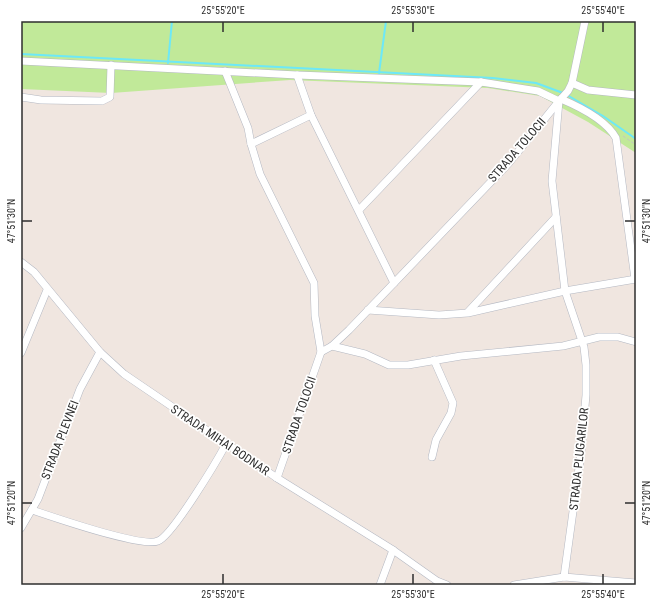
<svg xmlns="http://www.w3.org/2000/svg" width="657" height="606" viewBox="0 0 657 606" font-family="'Roboto Condensed',sans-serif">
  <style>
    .green { fill: #c1e999 }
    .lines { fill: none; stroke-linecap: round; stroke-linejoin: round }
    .stream { stroke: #6de8f7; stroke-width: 2 }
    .minor-casing { stroke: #b4b8c2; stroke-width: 8 }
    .path { stroke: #c4c4c4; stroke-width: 1; stroke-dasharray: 3 2; stroke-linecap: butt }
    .minor { stroke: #fff; stroke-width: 7 }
    .ticks { fill: none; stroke: #2e2e2e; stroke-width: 1.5 }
    .labels { text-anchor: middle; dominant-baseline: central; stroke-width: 3.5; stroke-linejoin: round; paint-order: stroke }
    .street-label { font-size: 12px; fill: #2e2e2e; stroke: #fff }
    .neatline { fill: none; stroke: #2e2e2e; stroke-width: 1.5 }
    .ticks-label { font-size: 10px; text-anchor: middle; fill: #2e2e2e }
  </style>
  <rect width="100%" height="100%" fill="#f0e6e0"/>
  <polygon class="green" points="21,21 636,21 636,153 588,122 540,96 488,88 290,80 111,93 21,89"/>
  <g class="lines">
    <g class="stream">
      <polyline points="21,54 493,78 536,83 563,93"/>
      <polyline points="168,63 172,21"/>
      <polyline points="379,73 386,21"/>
      <polyline points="567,95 603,116 636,139"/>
    </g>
    <g class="minor-casing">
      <g id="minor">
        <polyline points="585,21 572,83 588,90 636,95"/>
        <polyline points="21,61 297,75 481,82 538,91 559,101 568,91 572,83"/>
        <polyline points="225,71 248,128 251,144 260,174 314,283 315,316 321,352 277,478"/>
        <polyline points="297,75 311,115 394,283"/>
        <polyline points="21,97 41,100 102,101 110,97 111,65"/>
        <path d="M 561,99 C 580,107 606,120 616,138 L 635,279"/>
        <polyline points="559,101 552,181 565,291 584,347 586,365 586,395 581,453 564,577"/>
        <polyline points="251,144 311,115"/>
        <polyline points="359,210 481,82"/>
        <polyline points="21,262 34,272 100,352 124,374 277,478 393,550 437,581 447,585"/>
        <polyline points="368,310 439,315 468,313 565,291 636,279"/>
        <polyline points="468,312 556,217"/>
        <polyline points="332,346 365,354 389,365 408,365 461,356 563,346 599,337 618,337 636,342"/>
        <polyline points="321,352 332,346 349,330 508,164 559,101"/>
        <polyline points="21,353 47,290"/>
        <polyline points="432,457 436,440 451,413 453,403 434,360"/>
        <path d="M 32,510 C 53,517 142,548 158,541 C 172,536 217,461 226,444"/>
        <polyline points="21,528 38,499 80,389 100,352"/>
        <polyline points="380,585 393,550"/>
        <polyline points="514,585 564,577 636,583"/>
      </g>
    </g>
    <polyline class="path" points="623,136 636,145"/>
    <use href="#minor" class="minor"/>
  </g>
  <path class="ticks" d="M 223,22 L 223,32M 413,22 L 413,32M 603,22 L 603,32M 22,221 L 32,221M 625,221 L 635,221M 22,503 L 32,503M 625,503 L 635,503M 223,574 L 223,584M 413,574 L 413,584M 603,574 L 603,584"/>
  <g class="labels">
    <g class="street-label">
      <text transform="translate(517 150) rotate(-49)">STRADA TOLOCII</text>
      <text transform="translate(299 415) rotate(-71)">STRADA TOLOCII</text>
      <text transform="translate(60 440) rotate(-69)">STRADA PLEVNEI</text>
      <text transform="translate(220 440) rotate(34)">STRADA MIHAI BODNAR</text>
      <text transform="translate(579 459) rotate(-84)">STRADA PLUGARILOR</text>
    </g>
  </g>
  <rect width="657" height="606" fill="none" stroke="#ffffff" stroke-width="44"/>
  <rect x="22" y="22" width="613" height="562" class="neatline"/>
  <g class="ticks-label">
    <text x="223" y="14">25°55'20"E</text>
    <text x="413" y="14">25°55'30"E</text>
    <text x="603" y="14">25°55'40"E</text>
    <text transform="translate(11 221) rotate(-90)" y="4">47°51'30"N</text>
    <text transform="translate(646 221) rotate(-90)" y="4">47°51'30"N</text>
    <text transform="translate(11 503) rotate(-90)" y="4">47°51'20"N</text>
    <text transform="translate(646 503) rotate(-90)" y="4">47°51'20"N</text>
    <text x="223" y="598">25°55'20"E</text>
    <text x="413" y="598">25°55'30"E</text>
    <text x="603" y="598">25°55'40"E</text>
  </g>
</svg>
